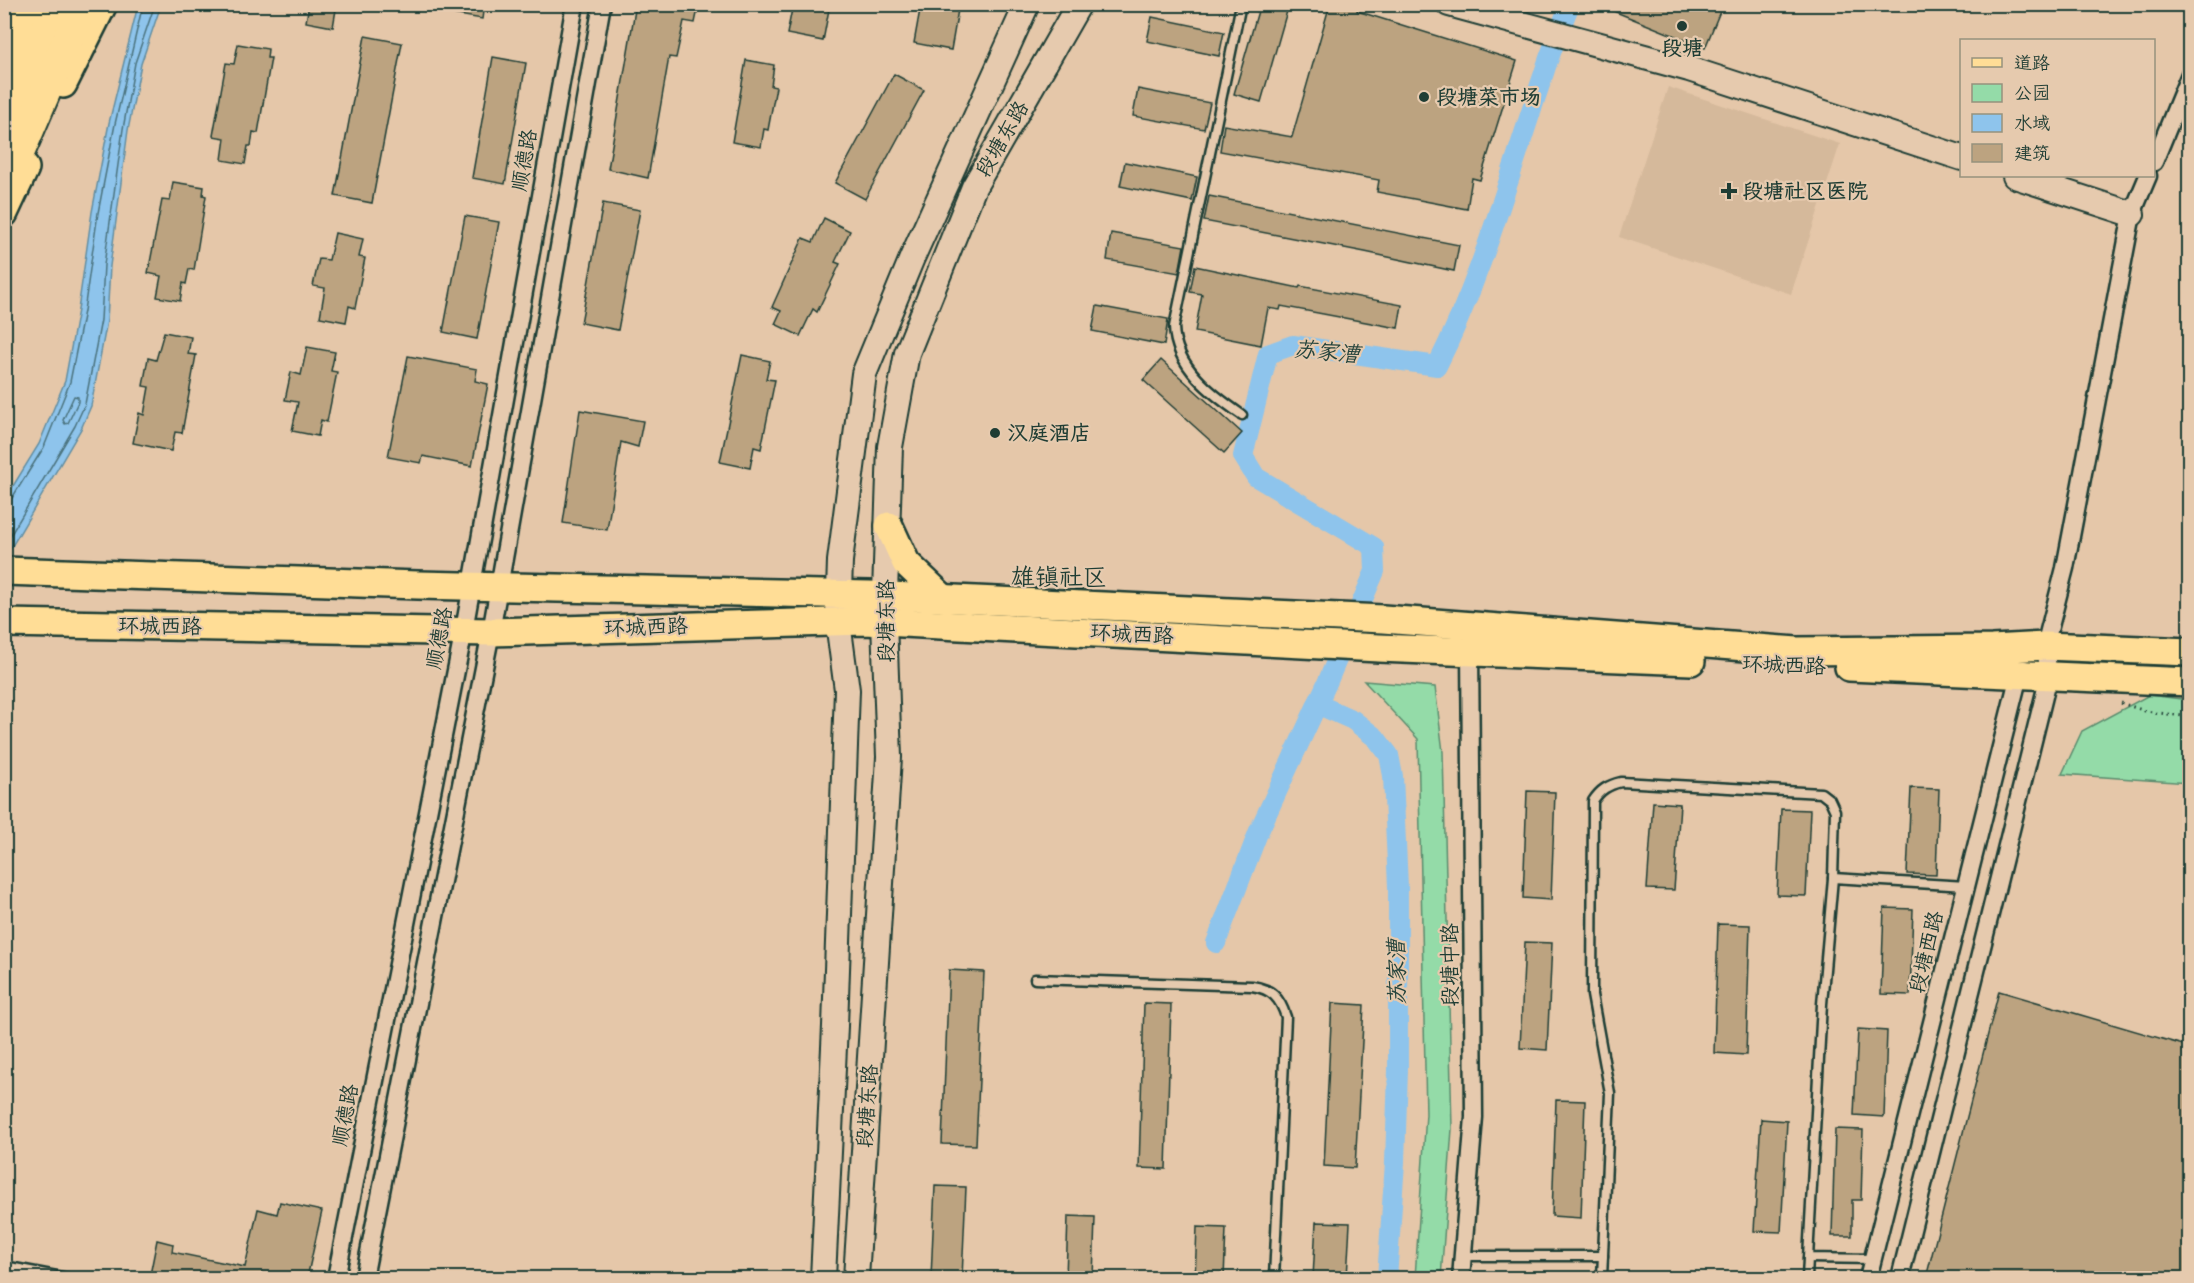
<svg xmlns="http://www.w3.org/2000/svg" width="2194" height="1283" viewBox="0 0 2194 1283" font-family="'Comic Neue','LXGW WenKai TC',sans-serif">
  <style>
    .built { fill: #d5b99b }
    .green { fill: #94dba8; stroke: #5a8c6e; stroke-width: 1.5 }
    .water { fill: #8ec4ec; stroke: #628ea2; stroke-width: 1.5 }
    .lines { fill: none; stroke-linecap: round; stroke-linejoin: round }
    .shore { stroke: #4b737e; stroke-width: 1.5 }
    .canal { stroke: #8ec4ec; stroke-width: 20 }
    .building { fill: #bca380; stroke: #1f3d34; stroke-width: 1.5 }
    .lane-casing { stroke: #1f3d34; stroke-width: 13 }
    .street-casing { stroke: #1f3d34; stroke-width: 21 }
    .secondary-casing { stroke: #1f3d34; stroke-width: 28 }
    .primary-casing { stroke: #1f3d34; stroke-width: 32 }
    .highway-casing { stroke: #1f3d34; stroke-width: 34 }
    .path { stroke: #1f3d34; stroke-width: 3; stroke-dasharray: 1.5 4.5; stroke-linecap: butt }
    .lane { stroke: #e6caae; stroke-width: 8 }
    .street { stroke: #e6caae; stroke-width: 16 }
    .secondary { stroke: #e6caae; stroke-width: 24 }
    .primary { stroke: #ffdd96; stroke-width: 27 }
    .highway { stroke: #ffdd96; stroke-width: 30 }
    .poi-dot { fill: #1f3d34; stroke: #e6caae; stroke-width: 2 }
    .labels { text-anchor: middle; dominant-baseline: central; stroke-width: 4.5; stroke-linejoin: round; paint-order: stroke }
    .poi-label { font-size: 21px; font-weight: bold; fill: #1f3d34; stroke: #e6caae; text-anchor: start }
    .street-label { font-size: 21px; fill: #1f3d34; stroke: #e6caae }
    .water-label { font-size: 22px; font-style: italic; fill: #25443d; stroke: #e6caae }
    .quarter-label { font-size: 24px; fill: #1f3d34; stroke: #e6caae }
  </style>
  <rect width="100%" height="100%" fill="#e5c7a9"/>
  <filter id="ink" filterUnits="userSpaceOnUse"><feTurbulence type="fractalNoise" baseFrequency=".0167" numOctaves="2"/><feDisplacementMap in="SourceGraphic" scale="12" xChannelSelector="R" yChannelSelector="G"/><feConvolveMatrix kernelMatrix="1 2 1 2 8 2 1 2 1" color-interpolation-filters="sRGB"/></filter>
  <g filter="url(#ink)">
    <polygon class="built" points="1668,87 1840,144 1791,294 1619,237"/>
    <g class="green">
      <polygon points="1364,681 1435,687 1443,752 1452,1129 1441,1278 1415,1278 1426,1114 1418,739"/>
      <polygon points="2149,695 2189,700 2189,783 2062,774 2082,731"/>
    </g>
    <polygon class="water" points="138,5 161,5 141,64 128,130 110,266 107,321 91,406 81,429 5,558 5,499 39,444 65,381 78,310 92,212 109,123"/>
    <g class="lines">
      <g class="shore">
        <polygon points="74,396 78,397 78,402 68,423 65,424 63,420"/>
        <polyline points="4,501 12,498 44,447 70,382 84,311 98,213 115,124 143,4"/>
        <polyline points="4,546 75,426 85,404 101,320 104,265 123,129 135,63 155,4"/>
      </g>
      <g class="canal">
        <polyline points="1317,704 1353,720 1376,738 1389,755 1393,776 1398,887 1398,1070 1395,1162 1387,1278"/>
        <path d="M 1216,943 L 1258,833 L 1327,683 L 1375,571 L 1374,547 L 1256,477 L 1243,456 L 1268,354 L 1293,345 L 1437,366 C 1484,273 1510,171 1544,73 C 1551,50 1561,27 1570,4"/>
      </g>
    </g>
    <g class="building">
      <polygon points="309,4 337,4 333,27 306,22"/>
      <polygon points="441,4 484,4 482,19 441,12"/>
      <polygon points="636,4 699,4 695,23 684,21 676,58 669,57 648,178 608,169"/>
      <polygon points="793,4 830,4 823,41 787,34"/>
      <polygon points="921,4 959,4 951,50 914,43"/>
      <polygon points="1260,4 1289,4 1261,102 1234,94"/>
      <polygon points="1330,4 1359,4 1357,11 1517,61 1480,180 1472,178 1467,209 1377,192 1379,180 1220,151 1224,125 1292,137"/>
      <polygon points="1596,4 1723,4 1705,48"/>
      <polygon points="1152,17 1224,32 1219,56 1147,41"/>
      <polygon points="365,36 402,43 372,203 335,196"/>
      <polygon points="238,44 268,49 267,58 271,58 258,133 253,132 251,146 248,146 245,164 222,160 225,138 213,136 226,63 234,64"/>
      <polygon points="493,57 526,63 505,184 472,178"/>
      <polygon points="746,60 774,65 771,86 776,87 768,130 764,129 761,147 732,142"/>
      <polygon points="894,74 924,90 865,199 835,183"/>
      <polygon points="1138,89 1210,103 1204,129 1133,116"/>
      <polygon points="1125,162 1197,177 1192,201 1120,186"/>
      <polygon points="173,182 204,187 203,195 206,196 194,270 189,269 186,284 183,283 180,301 157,297 161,276 148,273 162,200 170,201"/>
      <polygon points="1209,196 1459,245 1454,271 1365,252 1204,221"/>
      <polygon points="603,203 640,210 618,330 581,323"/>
      <polygon points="465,216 499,222 477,339 443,332"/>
      <polygon points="824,218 850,231 835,262 840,264 817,312 813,309 800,336 775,324 781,311 772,307 803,238 813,242"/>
      <polygon points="335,233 363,239 359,257 365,258 355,308 349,306 346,322 320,317 325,288 313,286 319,259 329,260"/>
      <polygon points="1111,233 1184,246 1179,273 1107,260"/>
      <polygon points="1195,266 1299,288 1300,286 1402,305 1398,328 1281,306 1280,310 1268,308 1261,345 1195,332 1202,294 1190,292"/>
      <polygon points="1097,306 1168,319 1164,345 1092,331"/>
      <polygon points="164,332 191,337 188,354 196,355 182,433 175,432 171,451 133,443 139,413 144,415 149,387 143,386 148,358 156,360"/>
      <polygon points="307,347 335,352 331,371 337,372 327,422 321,420 318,436 292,431 298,402 285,400 291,372 301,375"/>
      <polygon points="742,355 770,361 766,379 775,380 761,449 754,447 750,468 720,462"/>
      <polygon points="408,356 477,369 475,381 488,384 472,466 423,456 421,463 388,457"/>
      <polygon points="1161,360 1242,433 1224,453 1143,380"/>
      <polygon points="580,410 643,421 638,447 621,442 607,530 563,523"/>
      <polygon points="1911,788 1939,789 1936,875 1907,874"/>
      <polygon points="1527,791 1555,792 1551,900 1523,898"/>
      <polygon points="1653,802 1680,804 1674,890 1647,889"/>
      <polygon points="1781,809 1810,810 1806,896 1777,895"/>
      <polygon points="1884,908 1913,909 1910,995 1881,994"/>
      <polygon points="1718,924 1750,925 1746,1055 1714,1053"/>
      <polygon points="1525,942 1552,943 1547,1050 1520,1048"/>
      <polygon points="949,970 984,972 976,1145 942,1144"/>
      <polygon points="1999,991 2190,1047 2190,1278 1926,1278"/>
      <polygon points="1144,1003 1171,1004 1166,1169 1139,1168"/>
      <polygon points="1332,1003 1364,1005 1355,1168 1324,1166"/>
      <polygon points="1858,1029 1887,1031 1884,1117 1854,1115"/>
      <polygon points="1556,1100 1585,1101 1581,1218 1552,1216"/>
      <polygon points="1761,1119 1787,1121 1781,1232 1754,1231"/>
      <polygon points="1835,1129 1863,1130 1861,1200 1852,1200 1852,1236 1832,1236"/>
      <polygon points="935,1186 966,1187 962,1278 931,1278"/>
      <polygon points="280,1202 322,1211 307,1278 167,1278 150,1275 157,1240 173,1244 172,1252 245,1267 258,1209 277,1214"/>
      <polygon points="1068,1216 1095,1217 1093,1278 1066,1278"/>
      <polygon points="1316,1222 1350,1223 1347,1278 1313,1278"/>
      <polygon points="1197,1227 1226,1228 1224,1278 1195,1278"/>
    </g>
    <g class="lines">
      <g class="lane-casing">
        <g id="lane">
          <path d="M 1241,4 L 1174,327 C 1175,367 1213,395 1242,415"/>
          <path d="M 1035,979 L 1252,986 C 1272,989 1280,998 1286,1017 L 1274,1278"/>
          <polyline points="1463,1256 1603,1256"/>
          <polyline points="1873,1259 1808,1258 1822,1004 1833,878 1966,886"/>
          <polyline points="4,1266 67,1278"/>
          <path d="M 1602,1278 L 1610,1093 L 1592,995 L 1593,801 C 1600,790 1608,785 1621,782 L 1821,793 L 1830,800 L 1835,811 L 1833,878"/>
          <polyline points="1807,1278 1808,1258"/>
        </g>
      </g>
      <g class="street-casing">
        <g id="street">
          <polyline points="2154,162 2190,74"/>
          <polyline points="336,1278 464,630 575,4"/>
          <polyline points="364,1278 491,632 602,4"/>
          <polyline points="1461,1278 1474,1117 1470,651"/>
          <polyline points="1868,1278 2019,675 2024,669"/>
          <polyline points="1900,1278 2049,676 2045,646 2065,568 2132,214 2148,176"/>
        </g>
      </g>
      <g class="secondary-casing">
        <g id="secondary">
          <polyline points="1449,4 1689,69 1962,158"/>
          <polyline points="2015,176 2132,214"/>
          <polyline points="823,1278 835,1026 847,690 838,622 840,561 864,374 912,258 1027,4"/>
          <polyline points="856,1278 889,757 884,622 890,447 907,353 974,187 1079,4"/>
        </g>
      </g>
      <g class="primary-casing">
        <g id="primary">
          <polyline points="63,84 103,4"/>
          <polyline points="4,213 25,168"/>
          <polyline points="889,526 906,563 943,598"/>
          <polyline points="4,571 418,585 869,595 1383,619 1797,651 1992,649 2045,646 2190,652"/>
          <polyline points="4,623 491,632 865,621 1379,648 1691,661"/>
          <polyline points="1849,667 2190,682"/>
        </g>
      </g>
      <g class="highway-casing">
        <g id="highway">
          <polyline points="4,58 28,4"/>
          <polyline points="4,126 57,4"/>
          <polyline points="4,188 83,4"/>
        </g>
      </g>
      <polyline class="path" points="2121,703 2145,711 2190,717"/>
      <use href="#lane" class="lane"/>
      <use href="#street" class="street"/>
      <use href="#secondary" class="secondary"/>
      <use href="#primary" class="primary"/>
      <use href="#highway" class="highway"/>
    </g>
  </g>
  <g class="poi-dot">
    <circle cx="1682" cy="26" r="6"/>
    <circle cx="1424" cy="97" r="6"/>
    <path d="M1726 182h6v6h6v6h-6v6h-6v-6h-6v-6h6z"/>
    <circle cx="995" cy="433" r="6"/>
  </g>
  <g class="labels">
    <g class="poi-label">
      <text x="1682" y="48" text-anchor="middle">段塘</text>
      <text x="1436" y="97">段塘菜市场</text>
      <text x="1742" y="191">段塘社区医院</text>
      <text x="1007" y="433">汉庭酒店</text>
    </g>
    <g class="street-label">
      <text transform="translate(1002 139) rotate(-60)">段塘东路</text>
      <text transform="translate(524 160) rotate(-80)">顺德路</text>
      <text transform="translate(886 621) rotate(-90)">段塘东路</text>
      <text transform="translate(160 626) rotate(1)">环城西路</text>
      <text transform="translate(646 627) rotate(-2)">环城西路</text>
      <text transform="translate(1132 634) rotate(3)">环城西路</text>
      <text transform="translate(439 638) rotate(-79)">顺德路</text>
      <text transform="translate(1784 665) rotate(2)">环城西路</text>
      <text transform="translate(1926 952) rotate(-76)">段塘西路</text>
      <text transform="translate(1450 965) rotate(-90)">段塘中路</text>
      <text transform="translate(867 1106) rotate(-86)">段塘东路</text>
      <text transform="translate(345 1115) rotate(-79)">顺德路</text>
    </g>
    <g class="water-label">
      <text transform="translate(1327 352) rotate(5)">苏家漕</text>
      <text transform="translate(1397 972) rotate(-91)">苏家漕</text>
    </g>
    <g class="quarter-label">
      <text x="1059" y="577">雄镇社区</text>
    </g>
  </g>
  <rect width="2194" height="1283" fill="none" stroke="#e6caae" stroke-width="24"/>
  <rect x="12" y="12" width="2170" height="1259" fill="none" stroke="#1f3d34" stroke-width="2" filter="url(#ink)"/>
  <rect x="1960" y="39" width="195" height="138" fill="#e6caae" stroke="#96927d" stroke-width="1.5"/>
  <rect x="1972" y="58" width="30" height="9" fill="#ffdd96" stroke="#96927d" stroke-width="1.5"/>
  <text x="2014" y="69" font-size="18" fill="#1f3d34">道路</text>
  <rect x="1972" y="84" width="30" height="18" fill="#94dba8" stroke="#96927d" stroke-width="1.5"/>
  <text x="2014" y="99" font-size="18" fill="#1f3d34">公园</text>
  <rect x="1972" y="114" width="30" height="18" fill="#8ec4ec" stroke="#96927d" stroke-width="1.5"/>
  <text x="2014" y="129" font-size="18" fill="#1f3d34">水域</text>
  <rect x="1972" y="144" width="30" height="18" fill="#bca380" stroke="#96927d" stroke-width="1.5"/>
  <text x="2014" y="159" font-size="18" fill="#1f3d34">建筑</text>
</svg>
